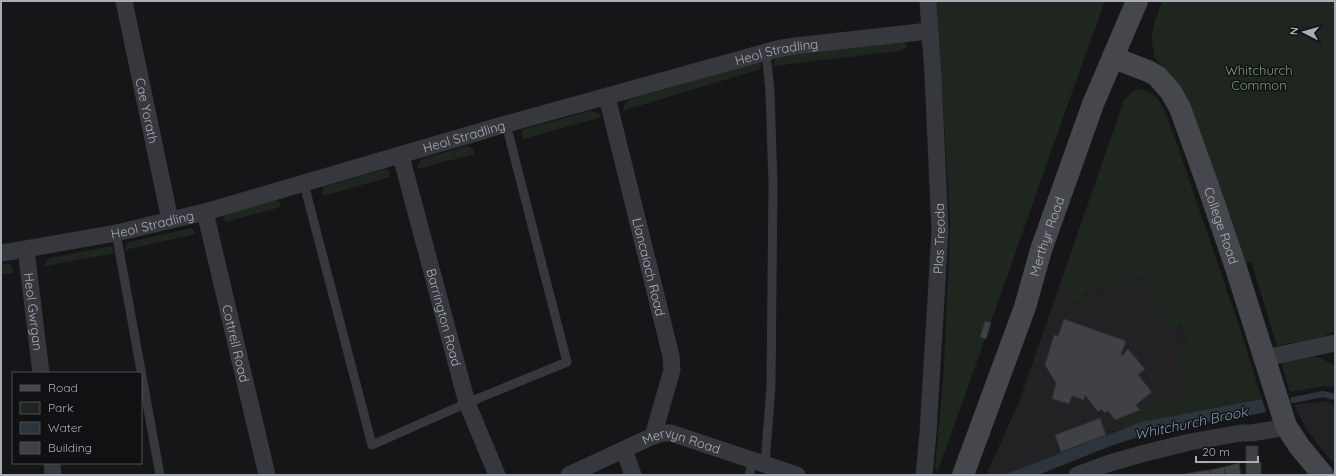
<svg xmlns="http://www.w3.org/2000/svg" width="1336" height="476" viewBox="0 0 1336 476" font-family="Quicksand,sans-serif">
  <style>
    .built { fill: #222225 }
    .green { fill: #1e261f }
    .water { fill: #2c353c }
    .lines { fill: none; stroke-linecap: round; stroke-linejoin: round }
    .stream { stroke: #2c353c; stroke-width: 6 }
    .building { fill: #404145; stroke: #303034 }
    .lane { stroke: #37383d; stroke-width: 9 }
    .street { stroke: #37383d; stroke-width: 17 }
    .secondary { stroke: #45474d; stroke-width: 22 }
    .labels { text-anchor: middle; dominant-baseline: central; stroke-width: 3; stroke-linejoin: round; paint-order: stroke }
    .street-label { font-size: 13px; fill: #a8adb8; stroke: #111113 }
    .park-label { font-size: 13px; fill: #7fa381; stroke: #111113 }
    .water-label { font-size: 14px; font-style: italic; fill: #7f9bb3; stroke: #111113 }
  </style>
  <rect width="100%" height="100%" fill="#161618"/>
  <g class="built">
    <polygon points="1144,278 1161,317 1165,316 1167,320 1166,330 1179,324 1186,340 1173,346 1191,388 1120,418 1124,428 1003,475 986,475 1019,402 1059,287 1063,293 1072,301 1079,304 1083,297 1099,290"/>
    <polygon points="1324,401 1335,405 1335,464 1321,449 1305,426 1294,405"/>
  </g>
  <g class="green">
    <path d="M 937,1 L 1105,1 C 1048,157 995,314 938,470 L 935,469 L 944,368 L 950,227 Z"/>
    <path d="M 1162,1 L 1335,1 L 1335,330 L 1323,337 L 1277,346 L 1251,261 L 1245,263 L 1174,80 L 1154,57 C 1155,50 1151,45 1152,38 C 1152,26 1158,13 1162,1 Z"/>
    <polygon points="906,42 907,48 898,51 774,66 774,61 776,57"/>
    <polygon points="758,63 761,64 761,69 622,111 625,104 630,99"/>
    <path d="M 1138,89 L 1146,90 L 1156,97 L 1164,109 L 1178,147 L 1241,332 L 1262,399 L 1157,419 L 1124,428 L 1120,418 L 1191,388 L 1173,346 L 1186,340 L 1180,324 L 1166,330 L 1163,323 L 1167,320 L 1165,316 L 1161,317 L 1143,278 L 1099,290 L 1083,296 L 1079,304 C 1071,300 1064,295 1059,287 L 1124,100 L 1132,92 Z"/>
    <polygon points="591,111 598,113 602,117 523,139 521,130 586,112"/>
    <polygon points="467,146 472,148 475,154 417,169 418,165 422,159"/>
    <polygon points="385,169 389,171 390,177 323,196 323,187"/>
    <polygon points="276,199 280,203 281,207 226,222 223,215"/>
    <polygon points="191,228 196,234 125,250 126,243"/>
    <polygon points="107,247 112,247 115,256 113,254 44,266 50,258"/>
    <polygon points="8,264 12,266 13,273 1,274 1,265"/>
    <polygon points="1312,357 1321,358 1335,366 1335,387 1324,386 1290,392 1281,362"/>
  </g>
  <polygon class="water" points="1262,399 1266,412 1238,418 1158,430 1108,447 1038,475 1003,475 1141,422"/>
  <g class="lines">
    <polyline class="stream" points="1293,400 1323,394 1335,397"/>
  </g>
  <g class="building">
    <polygon points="1064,319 1126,341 1121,354 1122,356 1128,349 1145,369 1138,375 1152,392 1136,405 1140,410 1115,420 1108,411 1105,413 1101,409 1098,412 1085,395 1084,400 1072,396 1069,404 1052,399 1056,383 1045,365 1054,335 1058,336"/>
    <polygon points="985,321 991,323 986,339 980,337"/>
    <polygon points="1100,418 1106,435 1061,452 1055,435"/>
    <polygon points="1246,446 1258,446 1258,462 1261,462 1261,475 1246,475"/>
    <polygon points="1239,463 1241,475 1225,475 1224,467"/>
    <polygon points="1224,467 1225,475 1211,475 1210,470"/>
    <polygon points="1210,470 1211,475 1195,475 1195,472"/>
    <polygon points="1195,472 1195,475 1181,475"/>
  </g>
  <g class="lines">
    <g class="lane">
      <polyline points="304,184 372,445 467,403 567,362 506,124"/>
      <polyline points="116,233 160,475"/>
      <polyline points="765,465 771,386 773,184 770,91 766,53"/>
      <polyline points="749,475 753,461"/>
    </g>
    <g class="street">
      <path id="s1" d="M 124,1 L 170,220"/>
      <path id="s2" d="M 607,97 L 671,356 L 672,370 L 653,436"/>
      <path id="s3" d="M 401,156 L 467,403 L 497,475"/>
      <path id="s4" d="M 205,212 L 267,475"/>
      <path id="s5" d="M 26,249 L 41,373"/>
      <path id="s6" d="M 1,253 L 26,249 L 116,233 L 205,212 L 506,124 L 777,49 L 795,46 L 929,31"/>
      <polyline points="1265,358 1335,343"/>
      <polyline points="624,450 633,475"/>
      <polyline points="52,463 53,475"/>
      <path id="s7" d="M 569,475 L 653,436 L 663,433 L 671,433 L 797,475"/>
      <path id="s8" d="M 924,475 L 928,433 L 940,231 L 933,76 L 928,1"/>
      <polyline points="1077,475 1110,463 1145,453 1190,442 1241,433 1251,433 1276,429 1286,426"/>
    </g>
    <g class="secondary">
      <path id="s9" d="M 1114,58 L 1148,71 L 1157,76 L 1171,92 L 1180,108 L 1207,183 L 1236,268 L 1286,426 L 1299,446 L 1323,475"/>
      <path id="s10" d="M 963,475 L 1025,307 L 1041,250 L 1093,104 L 1137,1"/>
    </g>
  </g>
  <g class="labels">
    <g class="street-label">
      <text stroke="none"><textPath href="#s6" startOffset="802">Heol Stradling</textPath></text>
      <text stroke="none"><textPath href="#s1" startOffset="112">Cae Yorath</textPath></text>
      <text stroke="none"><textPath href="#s6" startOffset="478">Heol Stradling</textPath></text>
      <text stroke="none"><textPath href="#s6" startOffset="154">Heol Stradling</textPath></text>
      <text stroke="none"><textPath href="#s9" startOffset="211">College Road</textPath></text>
      <text stroke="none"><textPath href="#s10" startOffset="253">Merthyr Road</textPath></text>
      <text stroke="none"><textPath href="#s8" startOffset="237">Plas Treoda</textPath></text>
      <text stroke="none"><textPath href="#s2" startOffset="175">Llancaiach Road</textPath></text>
      <text stroke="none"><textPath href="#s5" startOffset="63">Heol Gwrgan</textPath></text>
      <text stroke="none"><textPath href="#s3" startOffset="167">Barrington Road</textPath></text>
      <text stroke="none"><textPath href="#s4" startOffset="135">Cottrell Road</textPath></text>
      <text stroke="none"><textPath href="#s7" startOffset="122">Mervyn Road</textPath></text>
    </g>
    <g class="park-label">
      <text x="1259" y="70">Whitchurch<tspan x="1259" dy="15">Common</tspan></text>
    </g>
    <g class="water-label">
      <text transform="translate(1191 423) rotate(-12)">Whitchurch Brook</text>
    </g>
  </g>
  <rect width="1336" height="476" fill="none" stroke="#a8adb8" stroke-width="4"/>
  <rect x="12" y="372" width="130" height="92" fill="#111113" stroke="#4d4f55"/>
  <rect x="20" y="385" width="20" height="6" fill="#45474d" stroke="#4d4f55"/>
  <text x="48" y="392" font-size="12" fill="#a8adb8">Road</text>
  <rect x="20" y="402" width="20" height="12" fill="#1e261f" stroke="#4d4f55"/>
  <text x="48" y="412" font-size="12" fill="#a8adb8">Park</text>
  <rect x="20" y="422" width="20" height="12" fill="#2c353c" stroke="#4d4f55"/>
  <text x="48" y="432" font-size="12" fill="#a8adb8">Water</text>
  <rect x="20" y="442" width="20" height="12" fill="#404145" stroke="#4d4f55"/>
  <text x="48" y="452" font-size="12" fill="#a8adb8">Building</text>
  <g transform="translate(1304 32) rotate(276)" stroke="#111113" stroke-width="3" paint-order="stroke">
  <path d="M0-3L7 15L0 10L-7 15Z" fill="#a8adb8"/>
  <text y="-6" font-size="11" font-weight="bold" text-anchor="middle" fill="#a8adb8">N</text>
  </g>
  <path d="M1196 456v6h62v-6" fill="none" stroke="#a8adb8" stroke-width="2"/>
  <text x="1202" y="456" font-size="12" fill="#a8adb8" stroke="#111113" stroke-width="3" paint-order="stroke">20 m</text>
</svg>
